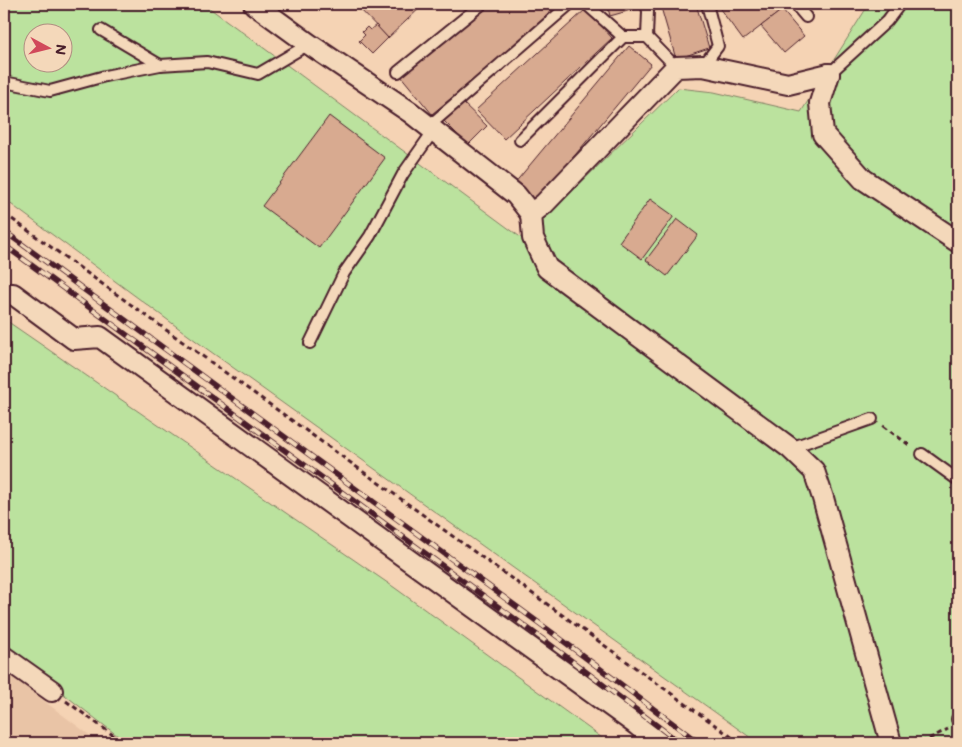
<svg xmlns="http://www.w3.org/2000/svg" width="962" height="747" viewBox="0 0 962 747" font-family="Mali,sans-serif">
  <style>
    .built { fill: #e9c4a6 }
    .green { fill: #bbe29e; stroke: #828064; fill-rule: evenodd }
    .building { fill: #d8aa90; stroke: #4a1f2b }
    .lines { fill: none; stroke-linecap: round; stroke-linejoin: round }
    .service-casing { stroke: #4a1f2b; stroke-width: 14 }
    .minor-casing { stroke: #4a1f2b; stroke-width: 24 }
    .path { stroke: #4a1f2b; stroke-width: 3; stroke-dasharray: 5 4; stroke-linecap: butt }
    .service { stroke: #f4d8ba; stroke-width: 10 }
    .minor { stroke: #f4d8ba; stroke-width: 20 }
    .rail-casing { stroke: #4a1f2b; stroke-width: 5.5 }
    .rail { stroke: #f4d8ba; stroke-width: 4; stroke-dasharray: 11; stroke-linecap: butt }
  </style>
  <rect width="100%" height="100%" fill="#f5d3b4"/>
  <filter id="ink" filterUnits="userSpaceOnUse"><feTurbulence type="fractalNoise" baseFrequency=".02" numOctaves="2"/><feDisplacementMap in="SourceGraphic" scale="10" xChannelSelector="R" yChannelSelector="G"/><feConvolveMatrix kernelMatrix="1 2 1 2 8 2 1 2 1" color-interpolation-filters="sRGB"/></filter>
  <g filter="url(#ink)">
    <polygon class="built" points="4,671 100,743 4,743"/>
    <g class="green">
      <path d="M 4,4 L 204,4 L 523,239 L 678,88 L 714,92 L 801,112 L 869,4 L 958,4 L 958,743 L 758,743 L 207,349 L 4,199 ZM 32,32 L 62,32 L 62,62 L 32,62 Z"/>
      <polygon points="4,319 395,588 609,743 127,743 4,648"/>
    </g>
    <g class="building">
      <polygon points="355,4 424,4 388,38"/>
      <polygon points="487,4 546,4 554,13 432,114 400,75"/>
      <polygon points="607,4 644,4 645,6 610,16"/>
      <polygon points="660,4 696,4 709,48 676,59"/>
      <polygon points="719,4 777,4 782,10 743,40 717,5"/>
      <polygon points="586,9 612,38 504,139 476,110"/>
      <polygon points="782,10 804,36 784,53 761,26"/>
      <polygon points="376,25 388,38 372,54 359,41 365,35 362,32 367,27 370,30"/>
      <polygon points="629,46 651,64 536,202 514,184"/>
      <polygon points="462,102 487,126 468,145 444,121"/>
      <polygon points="329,116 385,158 319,248 262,206"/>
      <polygon points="650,199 674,216 642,259 619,242"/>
      <polygon points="677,219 698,235 667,276 646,260"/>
    </g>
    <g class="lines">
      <g class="service-casing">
        <g id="service">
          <polyline points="586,4 623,37 647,37 676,67"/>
          <polyline points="646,4 648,11 647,37"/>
          <polyline points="795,4 806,17"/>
          <polyline points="101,30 160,65 207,62 258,74 309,44"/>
          <polyline points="703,66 718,46 707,4"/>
          <polyline points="398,72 482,4"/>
          <polyline points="829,74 887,21 900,4"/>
          <polyline points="4,82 50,91 105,76 160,65"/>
          <polyline points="429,126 570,4"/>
          <polyline points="520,140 623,37"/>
          <polyline points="310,343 344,273 370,236 403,174 434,130"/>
          <polyline points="790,448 872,419"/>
          <polyline points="922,454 958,480"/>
          <polyline points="957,719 958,720"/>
        </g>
      </g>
      <g class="minor-casing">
        <g id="minor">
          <polyline points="254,4 309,44 410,112 516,195 531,214 544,204 676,67 703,66 788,84 829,74"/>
          <polyline points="829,74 820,103 823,134 863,179 958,242"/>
          <polyline points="531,214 533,238 547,268 790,448 814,471 823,498 891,743"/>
          <polyline points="4,294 13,294 74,339 100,337 637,725 659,743"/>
          <polyline points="4,657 52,691"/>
        </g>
      </g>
      <g class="path">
        <polyline points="12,219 740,743"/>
        <polyline points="883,426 912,447"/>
        <polyline points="66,701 124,743"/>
        <polyline points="921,743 948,729"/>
      </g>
      <use href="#service" class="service"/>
      <use href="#minor" class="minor"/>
      <g class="rail-casing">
        <g id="rail">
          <polyline points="4,231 554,634 699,743"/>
          <polyline points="4,245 548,643 680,743"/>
        </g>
      </g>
      <use href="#rail" class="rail"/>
    </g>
  </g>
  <rect width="962" height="747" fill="none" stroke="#f4d8ba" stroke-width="20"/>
  <rect x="10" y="10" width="942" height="727" fill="none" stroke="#4a1f2b" stroke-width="2" filter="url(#ink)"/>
  <g transform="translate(48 48) rotate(97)"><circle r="24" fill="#f4d8ba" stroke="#b08e81"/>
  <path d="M0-4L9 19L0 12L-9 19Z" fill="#d1495b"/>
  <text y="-8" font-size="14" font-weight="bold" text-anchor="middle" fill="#4a1f2b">N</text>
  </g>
</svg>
